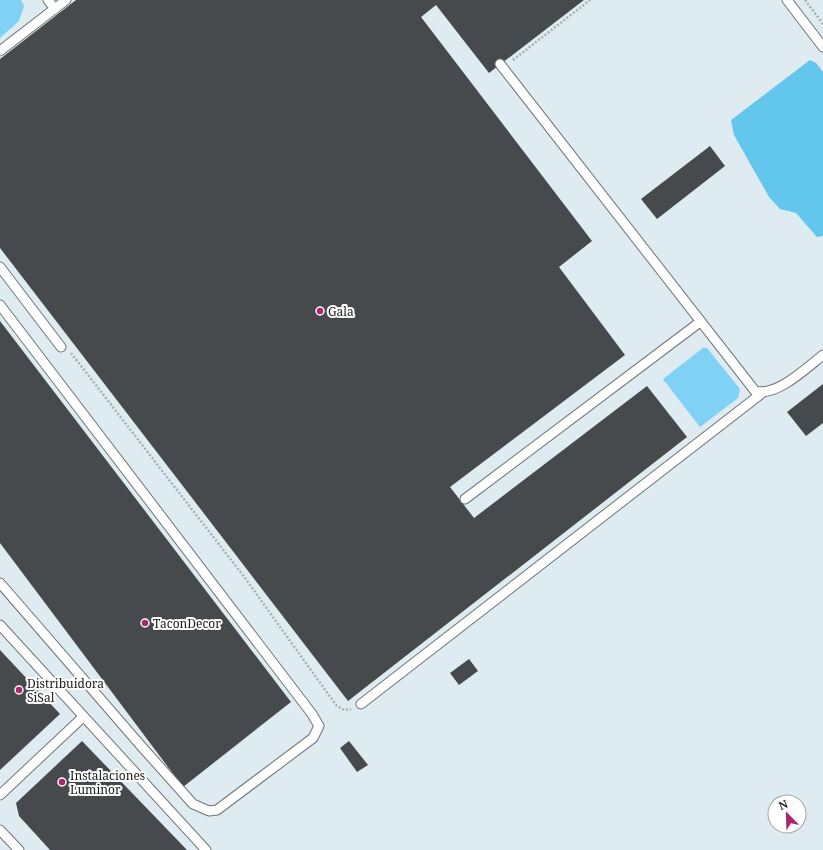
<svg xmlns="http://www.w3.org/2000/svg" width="823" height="850" viewBox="0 0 823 850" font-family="'Noto Serif',serif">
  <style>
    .built { fill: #deebf1; fill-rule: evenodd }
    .green { fill: #7fd2f5 }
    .forest { fill: #63c6ed }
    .building { fill: #474a4d }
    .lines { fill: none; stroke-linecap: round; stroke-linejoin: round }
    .service-casing { stroke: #707578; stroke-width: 11 }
    .path { stroke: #aaaeb0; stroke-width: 2.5; stroke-dasharray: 2 2; stroke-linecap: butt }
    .service { stroke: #fff; stroke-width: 9 }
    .poi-dot { fill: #ac266c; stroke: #fff; stroke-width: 1.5 }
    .labels { text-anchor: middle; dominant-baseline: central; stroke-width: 4; stroke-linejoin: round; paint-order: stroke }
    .poi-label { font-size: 12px; fill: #17191a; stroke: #fff; text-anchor: start }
  </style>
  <rect width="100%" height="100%" fill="#f3f9fb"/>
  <path class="built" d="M 0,0 L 823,0 L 823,850 L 0,850 ZM 775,802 L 799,802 L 799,826 L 775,826 Z"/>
  <g class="green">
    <polygon points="0,0 21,0 24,6 19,21 0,38"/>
    <polygon points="703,348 707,348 740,389 738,398 700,427 663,379"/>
  </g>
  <polygon class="forest" points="810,60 816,63 823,72 823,236 817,237 796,213 780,209 769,197 734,135 731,120"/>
  <g class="building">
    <polygon points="76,0 584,0 489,73 436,5 421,17 592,241 559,267 625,355 450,487 474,518 647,386 687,437 348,701 0,248 0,59"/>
    <polygon points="710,146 725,166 657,219 641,199"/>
    <polygon points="0,321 291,702 183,787 0,543"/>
    <polygon points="823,384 823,423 806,436 787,412"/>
    <polygon points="0,650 60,714 0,770"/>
    <polygon points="469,659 478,671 459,685 450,673"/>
    <polygon points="82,741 187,850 50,850 19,816 16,803"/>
    <polygon points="349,741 368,765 357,772 340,748"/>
  </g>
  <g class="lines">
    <g class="service-casing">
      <g id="service">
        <polyline points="48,0 55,9"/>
        <polyline points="787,0 823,47"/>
        <polyline points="0,51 66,0"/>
        <path d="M 500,64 L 755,391 C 777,397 806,368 823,355"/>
        <polyline points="0,267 61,347"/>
        <polyline points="0,305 312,714 319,726 313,738 217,810 209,811 193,804 142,747 0,583"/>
        <polyline points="465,499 700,322"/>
        <polyline points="0,625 206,850"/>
        <polyline points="361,704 762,393"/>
        <polyline points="0,795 83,717"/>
        <polyline points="0,830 19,850"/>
      </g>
    </g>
    <g class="path">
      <polyline points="805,0 823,24"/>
      <polyline points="513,60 590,0"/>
      <polyline points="71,353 245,578 336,705 344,710 351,709"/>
    </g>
    <use href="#service" class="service"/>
  </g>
  <g class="poi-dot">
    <circle cx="320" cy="311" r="4"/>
    <circle cx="145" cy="623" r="4"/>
    <circle cx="19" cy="690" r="4"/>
    <circle cx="62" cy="782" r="4"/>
  </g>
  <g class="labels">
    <g class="poi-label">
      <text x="328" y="311">Gala</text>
      <text x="153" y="623">TaconDecor</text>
      <text x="27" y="683">Distribuidora<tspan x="27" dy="14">SiSal</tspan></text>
      <text x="70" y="775">Instalaciones<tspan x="70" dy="14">Luminor</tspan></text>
    </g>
  </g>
  <g transform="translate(787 814) rotate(337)"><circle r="19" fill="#ffffff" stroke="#a2a3a3"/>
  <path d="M0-3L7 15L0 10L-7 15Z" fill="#ac266c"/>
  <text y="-6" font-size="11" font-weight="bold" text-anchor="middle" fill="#17191a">N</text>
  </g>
</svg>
